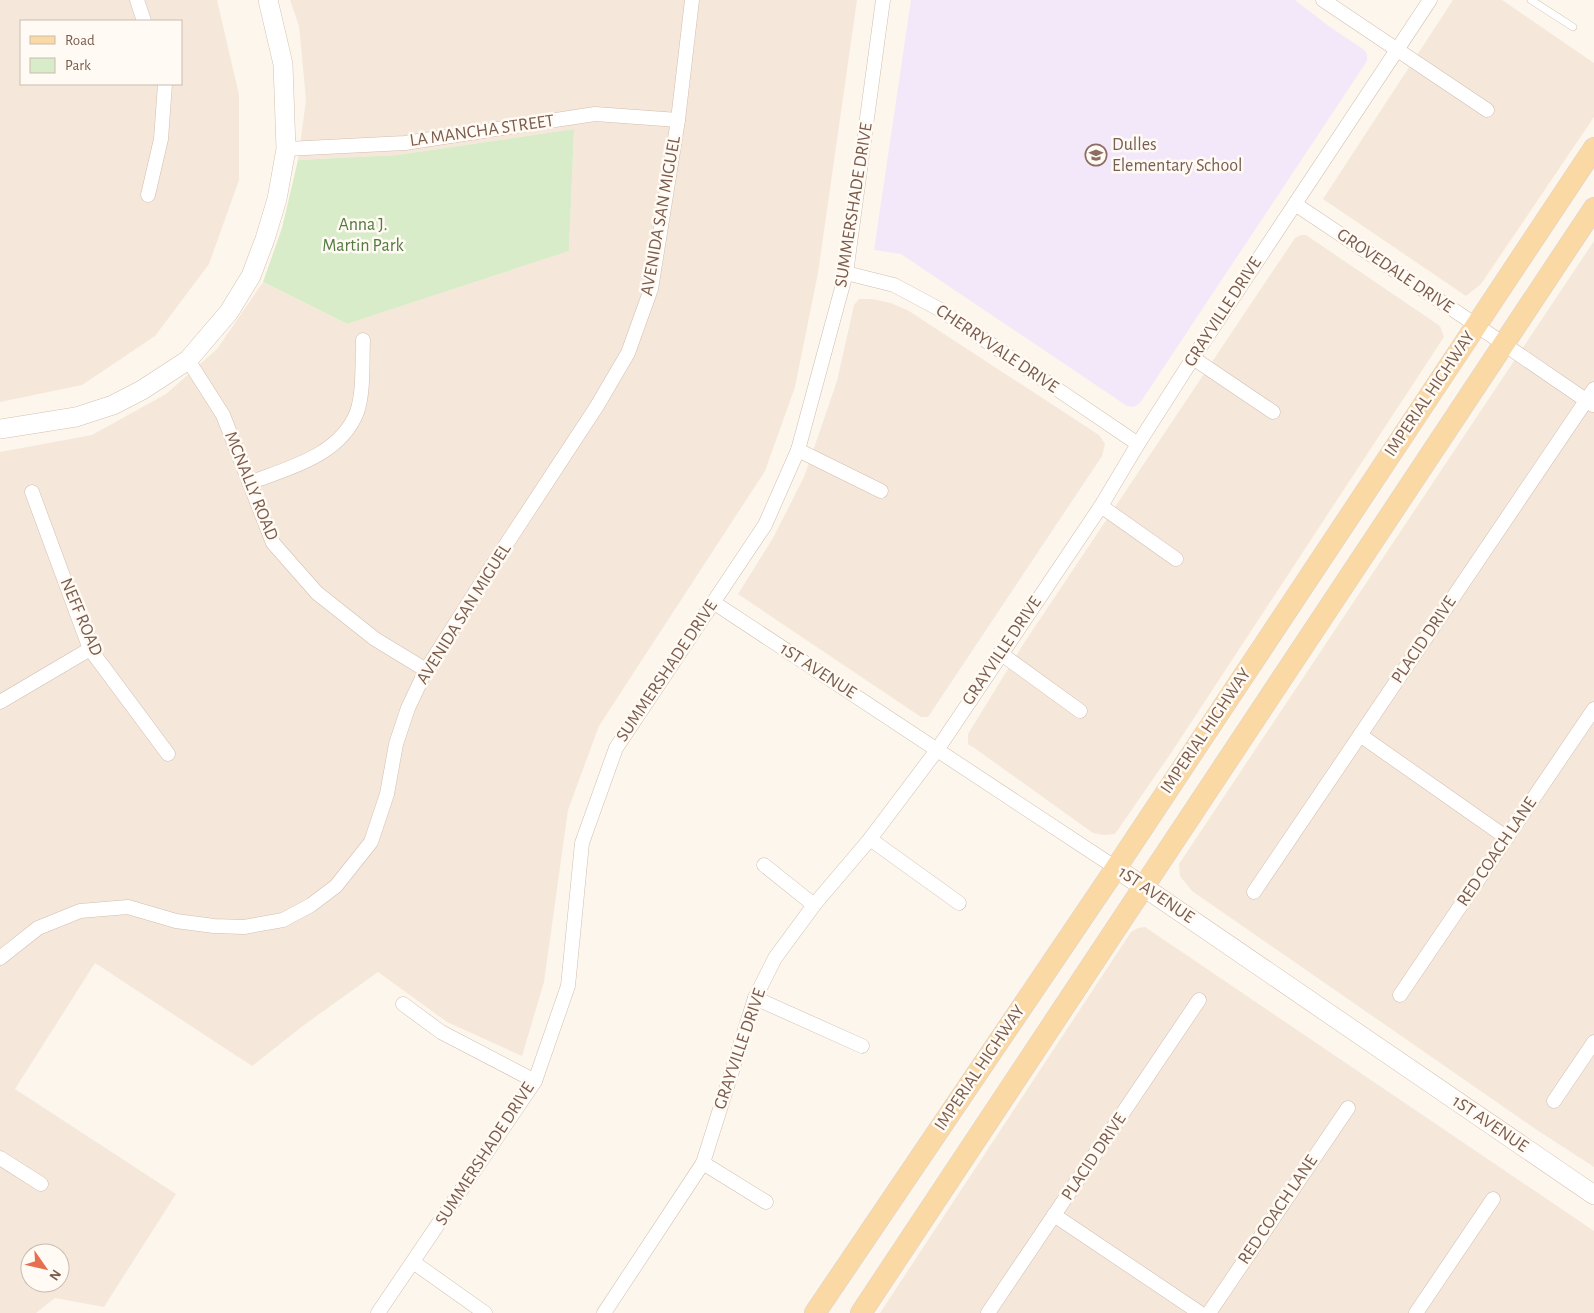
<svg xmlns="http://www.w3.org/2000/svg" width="1594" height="1313" viewBox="0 0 1594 1313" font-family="'Alegreya Sans',sans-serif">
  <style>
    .residential { fill: #f5e8da; fill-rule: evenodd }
    .education { fill: #f3e8fa }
    .green { fill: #d8ecc9 }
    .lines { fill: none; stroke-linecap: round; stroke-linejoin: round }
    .lane-casing { stroke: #d1beb0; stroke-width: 8 }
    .street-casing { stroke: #d1beb0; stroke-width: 15 }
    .secondary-casing { stroke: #d6c0b0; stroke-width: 20 }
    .primary-casing { stroke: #dad1cd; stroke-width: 22 }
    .lane { stroke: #fff; stroke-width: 7 }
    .street { stroke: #fff; stroke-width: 14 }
    .secondary { stroke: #fff; stroke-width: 19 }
    .primary { stroke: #fbd9a5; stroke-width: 21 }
    .labels { text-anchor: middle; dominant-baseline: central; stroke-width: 5; stroke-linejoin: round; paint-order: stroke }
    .street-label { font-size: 18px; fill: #7a5c4d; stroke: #fffaf3 }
    .education-label { font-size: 18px; fill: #785e54; stroke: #fffaf3; text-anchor: start }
    .park-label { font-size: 18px; fill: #537a41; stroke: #fffaf3 }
  </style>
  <rect width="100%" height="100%" fill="#fdf6ec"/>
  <g class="residential">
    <path d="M 0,0 L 217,0 L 239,95 L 239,180 L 209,264 L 155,336 L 82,385 L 0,402 ZM 21,21 L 181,21 L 181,84 L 21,84 Z"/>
    <path d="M 290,0 L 857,0 L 818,273 L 795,387 L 765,471 L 599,726 L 568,810 L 544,982 L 522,1056 L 447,1022 L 378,972 L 304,1025 L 252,1066 L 95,963 L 15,1089 L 176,1194 L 104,1307 L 55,1298 L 36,1313 L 0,1313 L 0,452 L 92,435 L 166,394 L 217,349 L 263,282 L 347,324 L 569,251 L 574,129 L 397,155 L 298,160 L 306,100 L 299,26 ZM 30,1253 L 60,1253 L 60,1283 L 30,1283 Z"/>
    <polygon points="1453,0 1502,0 1594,63 1594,117 1481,284 1466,296 1323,199"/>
    <polygon points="1301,235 1306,235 1440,326 1444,337 1171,753 1115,834 1104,835 1093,833 973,747 968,744 968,734 1024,643 1295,238"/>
    <polygon points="1594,241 1594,1167 1537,1130 1192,891 1180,876 1179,864"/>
    <polygon points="859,299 872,299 891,303 909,311 1099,435 1105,444 1102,456 928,717 921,717 738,594 773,538 804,477 837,381 854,305"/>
    <polygon points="1145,927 1594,1231 1594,1313 880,1313 1131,932 1138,928"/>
  </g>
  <polygon class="education" points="911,0 1295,0 1330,27 1363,49 1367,54 1367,61 1140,403 1134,407 1127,406 901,254 874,250"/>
  <polygon class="green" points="574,129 569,251 347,324 263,282 282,228 298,160 397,155"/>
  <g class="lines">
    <g class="lane-casing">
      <polyline id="lane" points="1531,0 1573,27"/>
    </g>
    <g class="street-casing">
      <g id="street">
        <polyline points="137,0 144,21"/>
        <polyline points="1323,0 1487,110"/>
        <polyline points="286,149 405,143 595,114 678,120"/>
        <polyline points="148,195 161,139 165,84"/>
        <polyline points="1295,204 1476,325 1593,405"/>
        <polyline points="846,273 894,285 939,309 1138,444"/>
        <polyline points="1193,358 1273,412"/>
        <polyline points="188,360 223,415 273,543 317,593 375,639 426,670"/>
        <polyline points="798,450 881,491"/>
        <path d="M 249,483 C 288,468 340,456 357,412 C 364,392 362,361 363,340"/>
        <polyline points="32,492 90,649 168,754"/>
        <polyline points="1101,506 1176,559"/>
        <polyline points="713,602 1116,868"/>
        <polyline points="1000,653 1080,711"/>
        <polyline points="0,702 90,649"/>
        <polyline points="1360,735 1507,838"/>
        <polyline points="870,839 959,903"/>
        <polyline points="764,865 814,905"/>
        <polyline points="1254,892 1594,389"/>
        <polyline points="0,958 38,928 80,911 128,907 176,921 214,926 244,927 283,920 311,905 336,886 371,842 387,794 396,744 408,708 426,670 492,566 597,406 628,353 651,289 678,120 692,0"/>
        <polyline points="1400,995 1594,709"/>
        <polyline points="755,998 862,1046"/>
        <polyline points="403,1004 441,1032 535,1081"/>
        <polyline points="1554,1101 1594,1042"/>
        <polyline points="0,1158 41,1184"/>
        <polyline points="703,1163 766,1202"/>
        <polyline points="1054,1215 1200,1313"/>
        <polyline points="413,1262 485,1313"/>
        <polyline points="378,1313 535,1081 568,986 582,843 616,748 765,525 798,450 846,273 883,0"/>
        <polyline points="604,1313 703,1163 755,998 775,958 814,905 870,839 937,750 1101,506 1138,444 1193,358 1430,0"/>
        <polyline points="988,1313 1199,1000"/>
        <polyline points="1209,1313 1348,1108"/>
        <polyline points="1416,1313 1493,1199"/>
      </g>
    </g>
    <g class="secondary-casing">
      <g id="secondary">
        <polyline points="0,429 76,417 113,405 142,390 188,360 229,312 251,276 265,239 277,199 286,149 283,64 268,0"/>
        <polyline points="1116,868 1594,1195"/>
      </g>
    </g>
    <g class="primary-casing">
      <g id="primary">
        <polyline points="815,1313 1116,868 1594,148"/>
        <polyline points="861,1313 1594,208"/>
      </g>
    </g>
    <use href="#lane" class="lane"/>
    <use href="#street" class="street"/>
    <use href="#secondary" class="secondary"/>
    <use href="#primary" class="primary"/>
  </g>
  <defs>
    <g id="school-ring" transform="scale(1.125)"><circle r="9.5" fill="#fffaf3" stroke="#8d6e63" stroke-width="1.5"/><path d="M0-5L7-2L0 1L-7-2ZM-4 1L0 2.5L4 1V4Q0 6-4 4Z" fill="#8d6e63"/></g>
  </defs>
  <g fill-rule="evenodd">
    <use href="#school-ring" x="1096" y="155"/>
  </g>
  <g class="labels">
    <g class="street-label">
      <text transform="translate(482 131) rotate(-8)">LA MANCHA STREET</text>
      <text transform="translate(854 205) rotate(-81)">SUMMERSHADE DRIVE</text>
      <text transform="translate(661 216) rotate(-80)">AVENIDA SAN MIGUEL</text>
      <text transform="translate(1395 271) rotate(34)">GROVEDALE DRIVE</text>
      <text transform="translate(1223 312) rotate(-57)">GRAYVILLE DRIVE</text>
      <text transform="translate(997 349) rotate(34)">CHERRYVALE DRIVE</text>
      <text transform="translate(1430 394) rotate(-56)">IMPERIAL HIGHWAY</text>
      <text transform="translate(251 486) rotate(68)">MCNALLY ROAD</text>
      <text transform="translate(464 614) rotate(-58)">AVENIDA SAN MIGUEL</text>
      <text transform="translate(81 617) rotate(67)">NEFF ROAD</text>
      <text transform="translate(1424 640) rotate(-56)">PLACID DRIVE</text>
      <text transform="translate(1002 651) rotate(-56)">GRAYVILLE DRIVE</text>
      <text transform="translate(667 671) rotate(-56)">SUMMERSHADE DRIVE</text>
      <text transform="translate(818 671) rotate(33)">1ST AVENUE</text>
      <text transform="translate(1206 731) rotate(-56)">IMPERIAL HIGHWAY</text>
      <text transform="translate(1497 852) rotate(-56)">RED COACH LANE</text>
      <text transform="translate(1156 895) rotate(34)">1ST AVENUE</text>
      <text transform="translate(740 1049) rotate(-71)">GRAYVILLE DRIVE</text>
      <text transform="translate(980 1068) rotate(-56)">IMPERIAL HIGHWAY</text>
      <text transform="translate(1490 1124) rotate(34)">1ST AVENUE</text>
      <text transform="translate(485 1154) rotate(-57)">SUMMERSHADE DRIVE</text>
      <text transform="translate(1094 1157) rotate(-56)">PLACID DRIVE</text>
      <text transform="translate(1278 1210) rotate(-56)">RED COACH LANE</text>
    </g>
    <g class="education-label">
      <text x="1112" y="145">Dulles<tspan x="1112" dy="21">Elementary School</tspan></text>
    </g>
    <g class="park-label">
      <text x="363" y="225">Anna J.<tspan x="363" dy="21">Martin Park</tspan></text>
    </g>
  </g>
  <rect x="20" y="20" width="162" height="65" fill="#fffaf3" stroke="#cabbb1"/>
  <rect x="30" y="36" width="25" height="8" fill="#fbd9a5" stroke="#cabbb1"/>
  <text x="65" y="45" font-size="15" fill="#7a5c4d">Road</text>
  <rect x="30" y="58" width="25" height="15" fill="#d8ecc9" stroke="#cabbb1"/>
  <text x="65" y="70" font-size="15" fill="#7a5c4d">Park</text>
  <g transform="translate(45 1268) rotate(124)"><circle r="24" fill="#fffaf3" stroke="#cabbb1"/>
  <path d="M0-4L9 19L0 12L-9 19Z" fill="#e76f51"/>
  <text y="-8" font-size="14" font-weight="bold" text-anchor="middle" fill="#7a5c4d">N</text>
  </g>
</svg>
